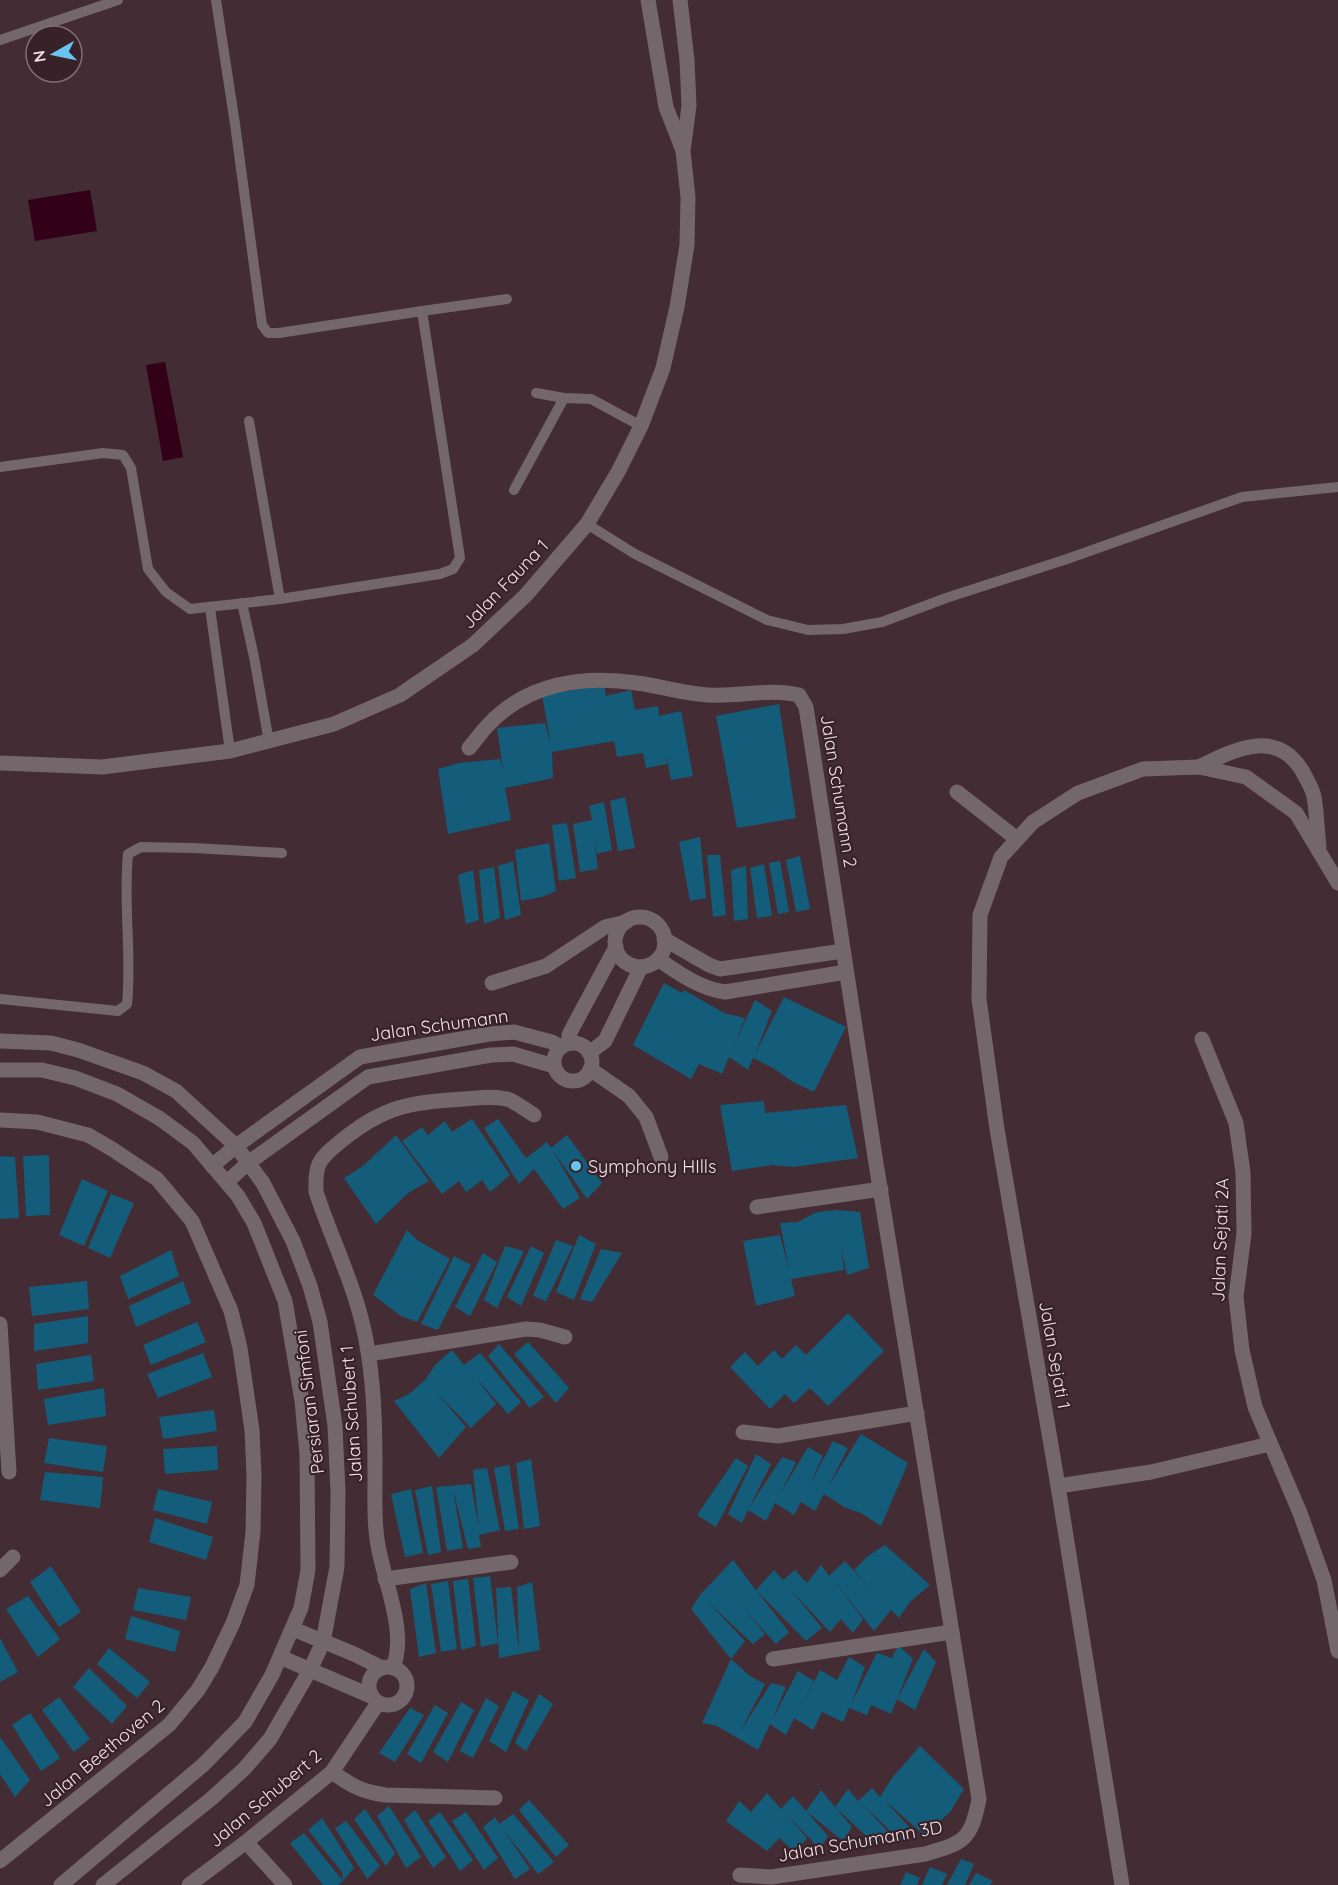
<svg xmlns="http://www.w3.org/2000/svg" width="1338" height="1885" viewBox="0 0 1338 1885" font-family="Quicksand,sans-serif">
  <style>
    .water { fill: #320118 }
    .building { fill: #145d7a }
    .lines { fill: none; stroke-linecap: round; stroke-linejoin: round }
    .service { stroke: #73676b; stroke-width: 10 }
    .minor { stroke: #73676b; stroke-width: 15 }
    .tertiary { stroke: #73676b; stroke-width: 15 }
    .poi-dot { fill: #67c4ef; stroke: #382229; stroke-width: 2 }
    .labels { text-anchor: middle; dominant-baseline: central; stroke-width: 4.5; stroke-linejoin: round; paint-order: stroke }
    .street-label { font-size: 18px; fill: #f0e0e5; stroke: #382229 }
    .poi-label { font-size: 18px; fill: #f0e0e5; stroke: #382229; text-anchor: start }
  </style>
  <rect width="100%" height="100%" fill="#432c33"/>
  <g class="water">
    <polygon points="90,190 97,231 35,241 28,200"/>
    <polygon points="165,362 183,457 163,461 146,365"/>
  </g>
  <g class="building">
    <polygon points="604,685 606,696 631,690 635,710 658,706 659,716 681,711 693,776 671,780 666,755 667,764 646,768 643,753 617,757 614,741 552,752 553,778 505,788 511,820 448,834 438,769 459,763 500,759 503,770 497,728 545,723 551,745 542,695"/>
    <polygon points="779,704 796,818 737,828 716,716"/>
    <polygon points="625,797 635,848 618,851 610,801"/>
    <polygon points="604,802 612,850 597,854 594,837 598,869 580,872 573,824 592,820 589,806"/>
    <polygon points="567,823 576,878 559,881 552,825"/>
    <polygon points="700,837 706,898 690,901 679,842"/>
    <polygon points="549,843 556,891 542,897 521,901 515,850"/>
    <polygon points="707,855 720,855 726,915 713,917"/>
    <polygon points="800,856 810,909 796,912 786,860"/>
    <polygon points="513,861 521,915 505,920 498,866"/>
    <polygon points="780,861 789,912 778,914 769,863"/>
    <polygon points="764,864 772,916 757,918 750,868"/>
    <polygon points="746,866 748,919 734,921 731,870"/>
    <polygon points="494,867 500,918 484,924 479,870"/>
    <polygon points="473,870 479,920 466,924 458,875"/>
    <polygon points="664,983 682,993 684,990 724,1013 745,1018 734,1045 755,1000 772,1011 755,1054 784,997 846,1027 814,1092 793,1082 773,1068 753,1058 748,1070 729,1057 722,1074 699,1064 691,1079 633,1045"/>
    <polygon points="764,1101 765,1113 846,1105 858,1158 793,1167 773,1165 732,1171 720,1105"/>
    <polygon points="472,1119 510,1175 490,1192 482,1180 466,1192 459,1181 442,1194 402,1141 422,1127 428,1135 445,1121 452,1132"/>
    <polygon points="498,1119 526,1158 547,1142 551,1148 567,1135 602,1183 587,1199 553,1151 580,1198 563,1209 534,1169 519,1184 484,1128"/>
    <polygon points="396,1135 429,1181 408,1193 376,1224 344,1178 363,1166"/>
    <polygon points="49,1155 50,1215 26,1216 23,1156"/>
    <polygon points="0,1156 15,1157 19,1218 0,1219"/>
    <polygon points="82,1179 108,1191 84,1246 59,1235"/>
    <polygon points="111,1194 134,1203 110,1258 88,1248"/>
    <polygon points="836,1210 860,1212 869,1268 847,1275 841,1248 844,1270 791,1279 795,1296 756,1306 743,1241 780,1235 789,1270 780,1223 798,1222 817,1212"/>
    <polygon points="407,1230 417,1240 450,1259 417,1322 401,1316 373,1295"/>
    <polygon points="579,1235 596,1244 574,1300 556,1292"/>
    <polygon points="556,1240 573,1246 546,1301 533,1296"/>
    <polygon points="505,1246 524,1251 497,1308 484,1300"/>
    <polygon points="531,1246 544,1253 521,1306 507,1297"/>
    <polygon points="601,1249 622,1253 592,1302 580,1299"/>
    <polygon points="171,1250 179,1276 128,1299 120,1276"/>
    <polygon points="483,1253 497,1262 470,1316 455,1307"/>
    <polygon points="454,1256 471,1265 438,1330 421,1324"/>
    <polygon points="87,1281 89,1309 32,1316 29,1287"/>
    <polygon points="183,1281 191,1303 136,1327 129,1306"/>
    <polygon points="848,1313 884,1351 828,1406 810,1388 794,1403 785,1394 770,1409 730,1367 745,1352 758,1366 774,1350 782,1359 796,1345 806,1355"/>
    <polygon points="88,1316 88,1343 34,1351 34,1324"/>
    <polygon points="197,1322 206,1342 151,1365 143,1345"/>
    <polygon points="528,1342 569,1388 556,1403 514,1354"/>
    <polygon points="499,1344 544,1397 530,1408 488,1356"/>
    <polygon points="452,1350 464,1365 480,1353 521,1402 508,1414 476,1378 496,1404 471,1428 437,1393 466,1427 439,1458 394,1401 409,1394 425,1380 435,1365"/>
    <polygon points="203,1353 212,1377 158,1398 147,1374"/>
    <polygon points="91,1355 94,1381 38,1390 36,1364"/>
    <polygon points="104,1388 106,1416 48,1425 44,1399"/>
    <polygon points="214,1410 217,1431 163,1439 159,1417"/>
    <polygon points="861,1434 908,1463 881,1526 861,1513 844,1507 824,1494 815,1511 801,1502 794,1515 775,1503 766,1521 748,1510 742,1523 728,1514 756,1454 771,1464 749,1508 782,1457 796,1462 780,1494 808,1447 823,1456 808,1488 833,1441 848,1448 828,1487"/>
    <polygon points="49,1438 107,1446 103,1472 44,1463"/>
    <polygon points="217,1446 218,1470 165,1474 163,1449"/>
    <polygon points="736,1458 748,1466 716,1527 697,1515"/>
    <polygon points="531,1459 540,1526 524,1529 516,1463"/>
    <polygon points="509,1465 519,1529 505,1531 494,1468"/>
    <polygon points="487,1468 500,1530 479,1535 481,1547 468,1549 453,1489 463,1548 447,1551 436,1487 471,1484 479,1529 473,1470"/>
    <polygon points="45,1472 103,1477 100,1508 40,1500"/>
    <polygon points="432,1486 441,1552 428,1555 415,1490"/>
    <polygon points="158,1489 212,1502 207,1524 153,1510"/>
    <polygon points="411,1489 423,1553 405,1557 391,1494"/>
    <polygon points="155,1518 213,1537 206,1560 149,1542"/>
    <polygon points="885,1545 930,1585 910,1602 899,1618 891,1610 874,1631 832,1578 863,1619 853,1633 841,1619 830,1632 791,1590 822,1628 806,1641 756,1590 789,1632 776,1644 744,1609 765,1634 753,1644 708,1602 745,1641 731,1659 691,1609 700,1595 733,1560 756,1590 774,1570 783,1580 795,1570 807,1583 821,1565 829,1576 845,1561 875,1594 854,1570 868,1556"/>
    <polygon points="51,1566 81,1612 59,1627 30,1582"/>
    <polygon points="490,1576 498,1643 481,1647 473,1578"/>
    <polygon points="468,1579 476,1646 461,1650 453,1581"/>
    <polygon points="448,1581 457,1649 441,1652 431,1584"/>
    <polygon points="532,1582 540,1650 499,1658 496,1588 511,1587 519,1650 517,1587"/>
    <polygon points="426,1583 436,1653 419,1657 410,1589"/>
    <polygon points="138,1588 191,1597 186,1620 133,1610"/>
    <polygon points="28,1596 60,1639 38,1657 6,1609"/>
    <polygon points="131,1616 180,1631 175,1652 125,1639"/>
    <polygon points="0,1638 18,1672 0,1682"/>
    <polygon points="898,1645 913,1659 897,1699 924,1649 936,1662 915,1710 897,1699 891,1714 871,1705 867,1715 849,1708 843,1722 822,1712 813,1730 794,1718 786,1735 770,1724 758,1750 717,1726 702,1723 731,1659 750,1676 765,1684 740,1732 771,1683 786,1687 772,1720 798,1671 814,1681 801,1708 820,1670 837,1680 849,1657 865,1667 851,1704 877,1653 892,1658"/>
    <polygon points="109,1648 150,1682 137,1698 97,1664"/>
    <polygon points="89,1668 127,1706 112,1724 73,1687"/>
    <polygon points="513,1691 529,1700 506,1752 489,1741"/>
    <polygon points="539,1694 553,1704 526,1751 515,1743"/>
    <polygon points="59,1697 90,1739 74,1752 42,1710"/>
    <polygon points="486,1698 499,1706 473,1758 460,1751"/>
    <polygon points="461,1702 474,1710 448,1762 433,1752"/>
    <polygon points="435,1705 448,1713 421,1763 407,1754"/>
    <polygon points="410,1708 424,1715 395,1762 379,1753"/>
    <polygon points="30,1713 60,1758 41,1771 12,1725"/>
    <polygon points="0,1737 30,1780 15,1797 0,1774"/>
    <polygon points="920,1746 964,1789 950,1812 924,1835 884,1800 912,1830 901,1841 863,1805 889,1833 876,1845 835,1807 852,1827 843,1841 806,1811 821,1790 835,1807 848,1789 858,1801 872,1788 880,1797 892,1778"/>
    <polygon points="767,1793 781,1809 793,1796 828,1836 820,1849 788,1816 807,1838 796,1853 779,1838 767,1851 726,1821 739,1801 751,1812"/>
    <polygon points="529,1800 569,1845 556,1857 519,1810"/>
    <polygon points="389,1806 421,1857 406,1868 377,1816"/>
    <polygon points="365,1809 395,1853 386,1866 354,1819"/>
    <polygon points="415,1810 446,1857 433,1868 404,1820"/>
    <polygon points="440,1812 473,1860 460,1871 428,1821"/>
    <polygon points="466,1812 498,1858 484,1870 452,1821"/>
    <polygon points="513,1814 554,1862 538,1874 503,1829 530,1869 515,1879 483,1827 495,1817 499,1824"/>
    <polygon points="322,1818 354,1868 343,1881 342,1872 308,1830"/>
    <polygon points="346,1821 380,1866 367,1879 335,1828"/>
    <polygon points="304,1833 343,1881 338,1885 323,1885 290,1843"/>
    <polygon points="961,1859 974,1864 965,1885 947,1885"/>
    <polygon points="930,1867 947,1874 942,1885 922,1885"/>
    <polygon points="906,1872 920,1878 917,1885 900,1885"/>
    <polygon points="976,1873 993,1881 990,1885 969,1885"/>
  </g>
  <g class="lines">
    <g class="service">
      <polyline points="0,40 118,0"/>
      <polyline points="422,311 507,299"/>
      <polyline points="536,393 564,398 591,399 641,426"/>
      <polyline points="249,421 280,599"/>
      <polyline points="0,467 103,453 123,455 131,468 148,569 166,592 190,609 280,599 440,574 453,569 460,558 422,311 279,333 268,333 262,325 235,124 216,0"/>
      <polyline points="514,490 564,398"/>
      <polyline points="587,524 635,554 767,620 808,630 843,629 882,622 946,598 1067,559 1242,497 1338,487"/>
      <polyline points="242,603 254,657 269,742"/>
      <polyline points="210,608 230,751"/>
      <path d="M 0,999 L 118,1011 L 127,1004 C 132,954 123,904 128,854 L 141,847 L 194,848 L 282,853"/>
    </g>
    <g class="minor">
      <path d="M 469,748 C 476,740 482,731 489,724 C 528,683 583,675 637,683 C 661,686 684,694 709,695 C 739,697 769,688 799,695 L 806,707 L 875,1157 L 979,1799 C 971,1840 964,1843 925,1854 L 771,1877 L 740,1875"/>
      <path d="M 1199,767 C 1237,748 1280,727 1305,776 C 1308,782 1313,790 1314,797 C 1317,813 1317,831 1319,847"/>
      <polyline points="957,792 1017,839"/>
      <circle cx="640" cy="942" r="25"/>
      <polyline points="664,939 709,965 720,969 843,951"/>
      <path d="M 658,959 C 678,973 701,989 725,992 L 846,972"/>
      <polyline points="492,983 546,966 605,927 626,922"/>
      <polyline points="1202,1039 1236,1123 1243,1172 1244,1234 1236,1297 1242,1350 1255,1407 1300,1513 1324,1580 1338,1651"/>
      <polyline points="569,1043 569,1035 574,1025 616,947"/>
      <circle cx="573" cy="1062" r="19"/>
      <polyline points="589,1053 605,1041 641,967"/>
      <polyline points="590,1069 629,1096 646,1117 661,1157"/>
      <polyline points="0,1120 37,1122 88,1135 112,1149 157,1179 192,1221 231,1311 240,1348 252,1430 254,1476 253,1532 247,1585 233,1623 212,1667 198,1690 169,1725 0,1861"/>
      <polyline points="212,1166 236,1146 360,1057 489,1034 514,1032 552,1042 561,1047"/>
      <polyline points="227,1182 248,1163 368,1077 491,1055 513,1054 554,1066"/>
      <polyline points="757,1207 881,1189"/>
      <polyline points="0,1324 9,1472"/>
      <polyline points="369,1354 526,1329 540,1330 565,1337"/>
      <polyline points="743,1432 778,1436 917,1413"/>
      <polyline points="1058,1486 1151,1472 1270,1444"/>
      <polyline points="0,1570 13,1557"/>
      <polyline points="385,1579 511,1562"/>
      <polyline points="293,1629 354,1654 382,1668"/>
      <polyline points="280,1657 371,1696"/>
      <polyline points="773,1659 952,1632"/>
      <circle cx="388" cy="1686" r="19"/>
      <path d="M 393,1668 C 408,1629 382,1579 377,1539 C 374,1519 375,1499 375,1480 C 375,1437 375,1394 368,1352 C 360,1295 334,1246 316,1192 C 316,1183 315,1173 319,1164 C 323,1155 333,1148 341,1141 C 384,1106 410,1102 464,1099 C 478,1098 496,1095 510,1100 C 518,1104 526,1110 534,1115"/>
      <path d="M 332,1772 C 352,1786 362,1792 386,1795 L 495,1798"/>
      <polyline points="246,1842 285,1885"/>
      <polyline points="189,1885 246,1842 332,1772 378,1703"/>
      <polyline points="1122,1885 1058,1486 997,1129 979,999 980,915 1001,857 1033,822 1078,793 1143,769 1199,767 1246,777 1296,813 1338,883"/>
    </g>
    <g class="tertiary">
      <polyline points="648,0 666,107 682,148"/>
      <polyline points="0,763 102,767 230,751 334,724 400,695 410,688 473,645 526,595 587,524 618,472 641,426 663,368 677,307 687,245 688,197 683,151 689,106 687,60 680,0"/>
      <polyline points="0,1041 51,1043 78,1050 143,1073 176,1091 236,1146 263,1183 293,1241 310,1286 320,1322 335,1426 338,1492 337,1567 323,1642 310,1670 270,1739 244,1769 211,1799 103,1885"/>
      <polyline points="0,1070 42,1070 75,1078 117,1094 159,1118 193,1143 238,1196 254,1223 285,1301 302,1401 307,1454 308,1570 301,1608 272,1675 245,1722 203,1765 61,1885"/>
    </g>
  </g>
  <circle class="poi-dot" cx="576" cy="1166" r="6"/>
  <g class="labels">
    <g class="street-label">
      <text transform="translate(505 584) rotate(-46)">Jalan Fauna 1</text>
      <text transform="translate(839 791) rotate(81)">Jalan Schumann 2</text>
      <text transform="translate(439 1025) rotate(-8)">Jalan Schumann</text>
      <text transform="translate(1220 1240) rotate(-88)">Jalan Sejati 2A</text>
      <text transform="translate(1055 1355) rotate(80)">Jalan Sejati 1</text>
      <text transform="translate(309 1402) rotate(-97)">Persiaran Simfoni</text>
      <text transform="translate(351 1414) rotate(-94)">Jalan Schubert 1</text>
      <text transform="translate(102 1753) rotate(-40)">Jalan Beethoven 2</text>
      <text transform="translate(265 1798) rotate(-40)">Jalan Schubert 2</text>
      <text transform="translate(860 1841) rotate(-10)">Jalan Schumann 3D</text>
    </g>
    <g class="poi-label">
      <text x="588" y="1166">Symphony HIlls</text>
    </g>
  </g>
  <g transform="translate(54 54) rotate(261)"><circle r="28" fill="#382229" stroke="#826e74" stroke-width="1.5"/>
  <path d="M0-4.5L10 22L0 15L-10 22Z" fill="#67c4ef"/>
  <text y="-9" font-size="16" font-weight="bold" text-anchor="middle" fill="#f0e0e5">N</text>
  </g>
</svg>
